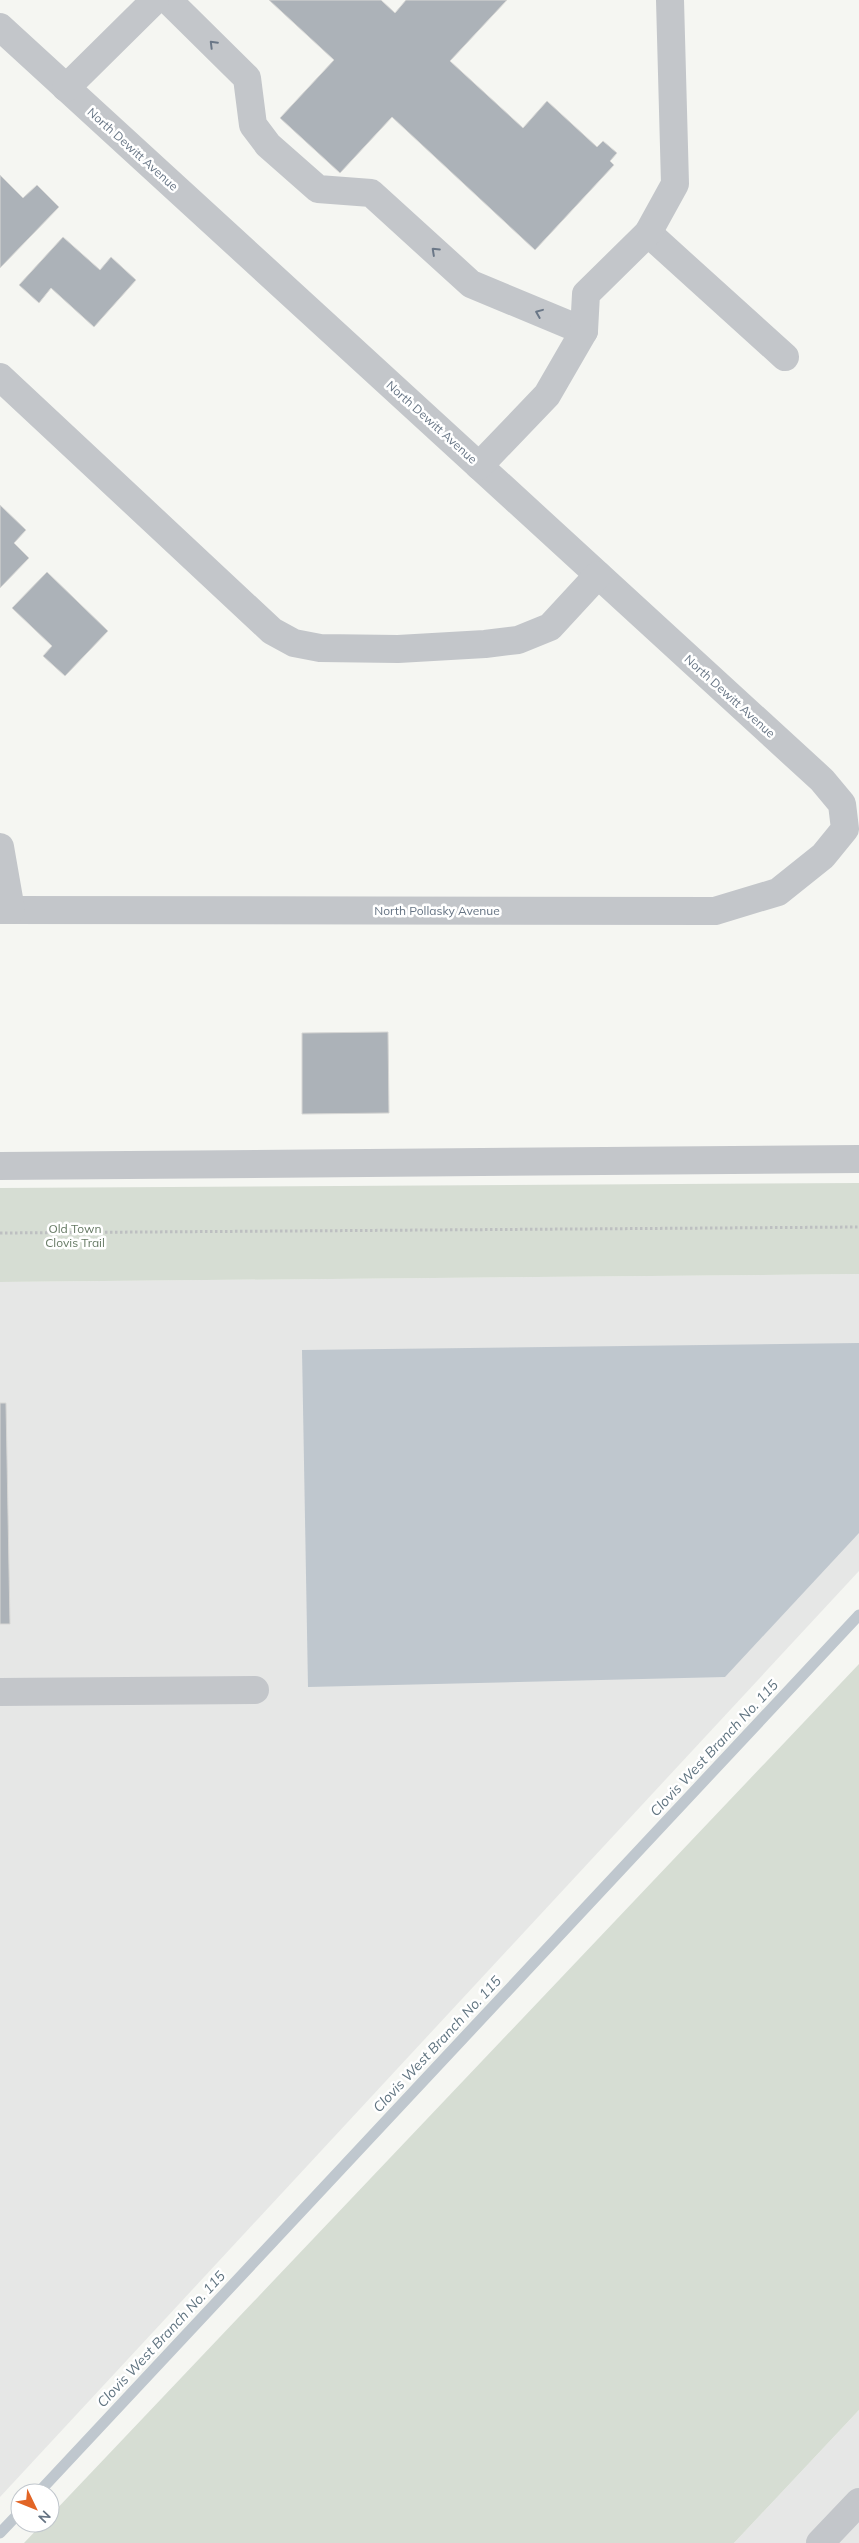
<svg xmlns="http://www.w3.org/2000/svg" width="859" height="2543" viewBox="0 0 859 2543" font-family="Mulish,sans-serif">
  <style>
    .built { fill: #e6e7e6 }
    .green { fill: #d6ddd3 }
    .water { fill: #bfc7ce }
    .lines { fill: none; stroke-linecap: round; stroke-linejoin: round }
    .stream { stroke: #bfc7ce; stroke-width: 11 }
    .building { fill: #acb2b8; stroke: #d7d7d5 }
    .path { stroke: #bdbfc1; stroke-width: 3; stroke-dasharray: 2.5 2.5; stroke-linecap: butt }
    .minor { stroke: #c3c6ca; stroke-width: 28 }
    .oneway { stroke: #6a7787 }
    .labels { text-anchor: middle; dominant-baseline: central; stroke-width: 5; stroke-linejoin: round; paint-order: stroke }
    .street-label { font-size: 12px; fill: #657383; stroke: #fff }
    .park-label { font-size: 12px; fill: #667a64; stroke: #fff }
    .water-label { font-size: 14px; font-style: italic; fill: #607480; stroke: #fff }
  </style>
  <rect width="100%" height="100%" fill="#f5f6f2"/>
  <g class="built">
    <polygon points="859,1274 859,1571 0,2497 0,1282"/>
    <polygon points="859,2410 859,2543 734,2543"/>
  </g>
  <g class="green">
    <polygon points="859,1183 859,1274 0,1282 0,1188"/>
    <polygon points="859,1664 859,2410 734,2543 24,2543 43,2523 50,2523 50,2516"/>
  </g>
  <polygon class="water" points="859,1343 859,1533 725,1677 308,1687 302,1350"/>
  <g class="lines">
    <g class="stream">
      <polyline points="38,2493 859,1615"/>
      <polyline points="0,2533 20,2512"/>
    </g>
  </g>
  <g class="building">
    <polygon points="269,0 381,0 395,13 406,0 507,0 450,61 523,128 547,101 597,147 603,141 617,153 610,161 614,165 535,250 392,117 340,173 280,118 334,60"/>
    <polygon points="0,175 23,198 37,185 59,207 0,268"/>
    <polygon points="63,237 100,270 111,257 136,280 94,327 51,288 39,303 19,285"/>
    <polygon points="0,505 26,530 14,543 29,558 0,588"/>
    <polygon points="47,572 108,631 65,676 43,656 52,646 12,608"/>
    <polygon points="388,1032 389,1113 302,1114 302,1033"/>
    <polygon points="0,1403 6,1403 10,1624 0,1624"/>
  </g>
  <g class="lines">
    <polyline class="path" points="0,1233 859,1227"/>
    <g class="minor">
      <polyline points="168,0 247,78 253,125 268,145 318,189 371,193 471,284 584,331"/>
      <polyline points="0,27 822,780 842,804 845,829 823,856 778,892 715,911 0,910"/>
      <polyline points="66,88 155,0"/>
      <polyline points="648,233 785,357"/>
      <polyline points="0,377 272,631 294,643 320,648 398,649 485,644 518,640 550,627 598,575"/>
      <polyline points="479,466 547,395 584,331 586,294 648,233 675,184 670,0"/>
      <polyline points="0,847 11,910"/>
      <polyline points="0,1166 859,1159"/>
      <polyline points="0,1692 255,1690"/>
      <polyline points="820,2543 859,2502"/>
    </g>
  </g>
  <defs><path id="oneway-chevron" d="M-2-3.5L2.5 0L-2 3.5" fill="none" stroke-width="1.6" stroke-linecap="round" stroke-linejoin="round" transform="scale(1.25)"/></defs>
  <g class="oneway">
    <use href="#oneway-chevron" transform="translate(213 44) rotate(-135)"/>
    <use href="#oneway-chevron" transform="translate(435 251) rotate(-137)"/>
    <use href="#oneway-chevron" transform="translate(539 313) rotate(-158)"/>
  </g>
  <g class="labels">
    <g class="street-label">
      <text transform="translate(133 149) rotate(42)">North Dewitt Avenue</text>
      <text transform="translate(432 422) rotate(42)">North Dewitt Avenue</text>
      <text transform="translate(730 696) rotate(42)">North Dewitt Avenue</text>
      <text x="437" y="910">North Pollasky Avenue</text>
    </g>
    <g class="park-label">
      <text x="75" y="1228">Old Town<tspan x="75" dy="14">Clovis Trail</tspan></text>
    </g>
    <g class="water-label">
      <text transform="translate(714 1748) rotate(-47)">Clovis West Branch No. 115</text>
      <text transform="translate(437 2044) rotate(-47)">Clovis West Branch No. 115</text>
      <text transform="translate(161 2339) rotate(-47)">Clovis West Branch No. 115</text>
    </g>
  </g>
  <g transform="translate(35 2508) rotate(133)"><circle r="24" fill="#ffffff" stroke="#c1c7cd"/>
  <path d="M0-4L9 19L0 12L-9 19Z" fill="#e26526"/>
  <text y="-8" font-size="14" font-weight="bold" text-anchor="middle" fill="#657383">N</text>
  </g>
</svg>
